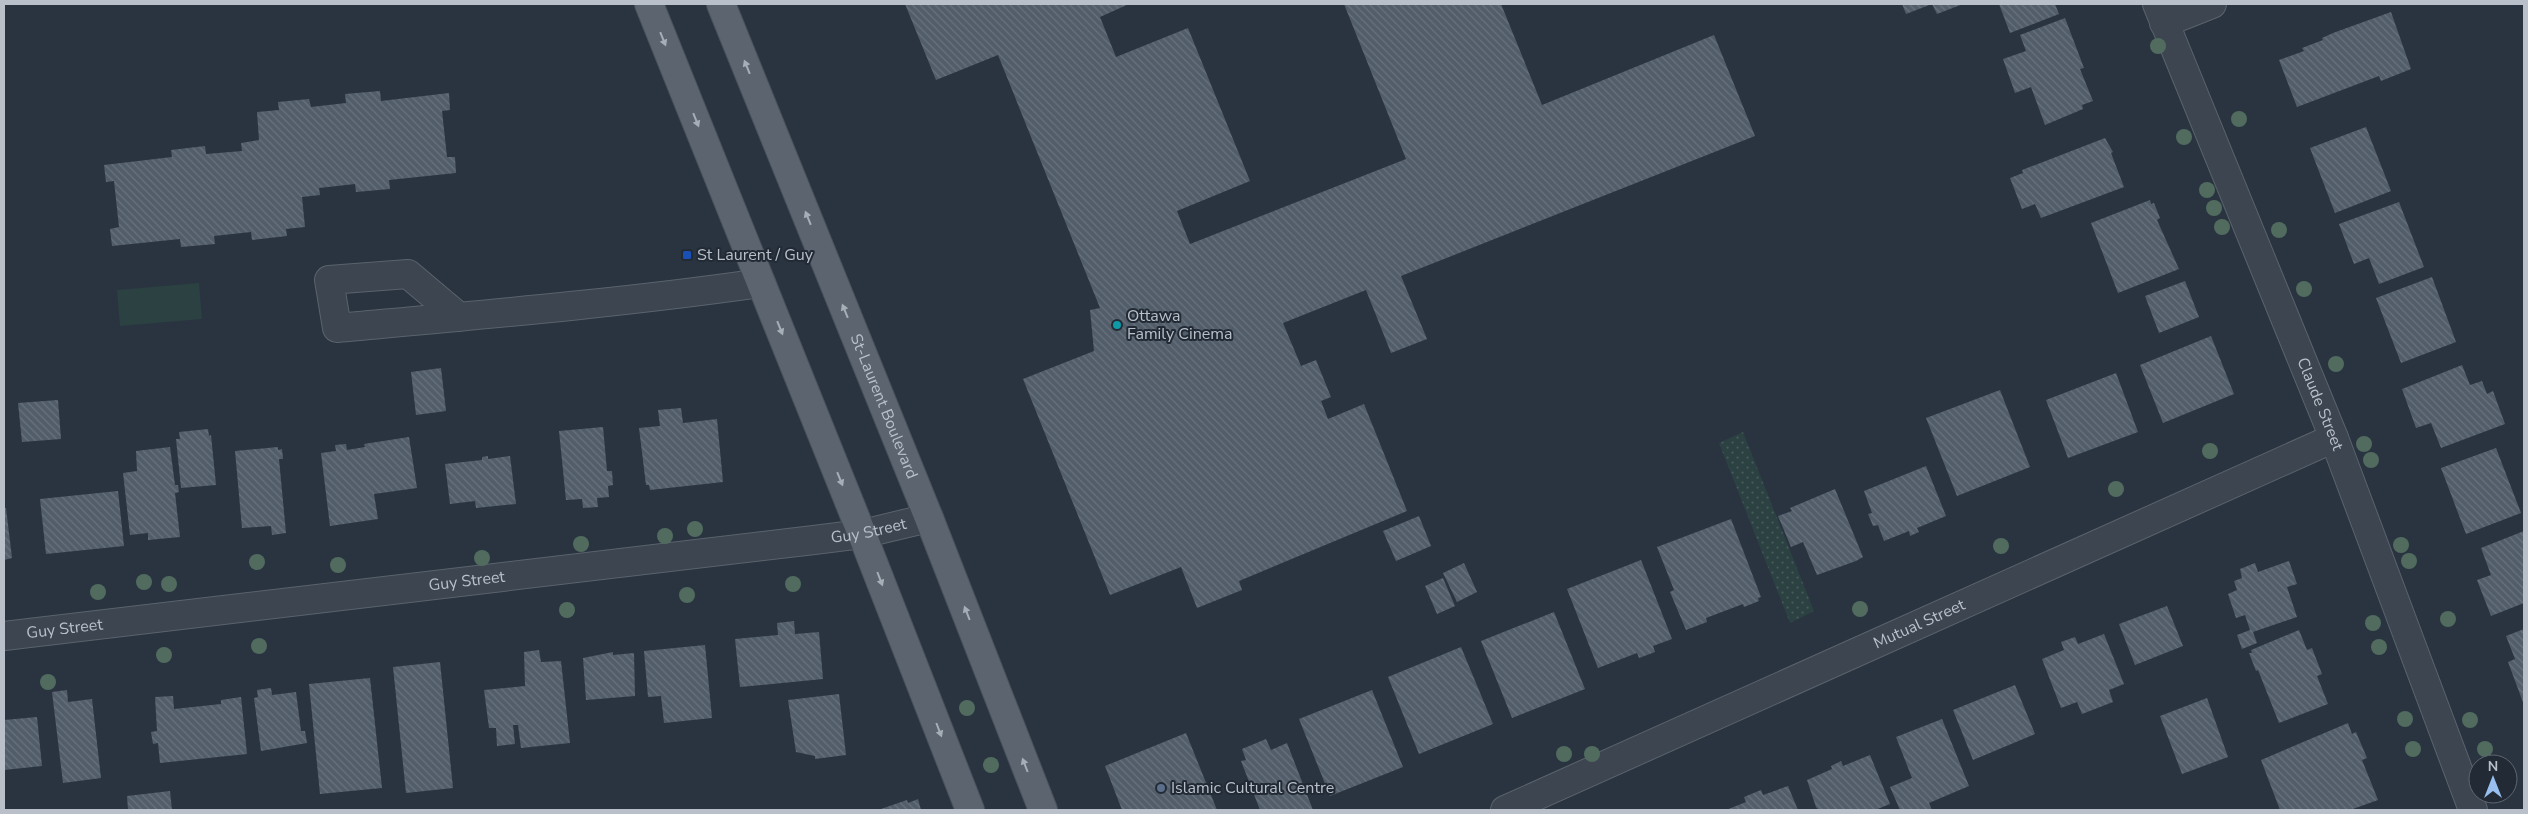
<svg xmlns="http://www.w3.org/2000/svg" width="2528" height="814" viewBox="0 0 2528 814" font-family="'Nunito Sans',sans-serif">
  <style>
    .grass { fill: url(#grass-dots) }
    .garden { fill: #2c4142 }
    .building { fill: url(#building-back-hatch) }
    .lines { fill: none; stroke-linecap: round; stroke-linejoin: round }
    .minor-casing { stroke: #5a636d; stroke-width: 30 }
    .major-casing { stroke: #49515c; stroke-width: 30 }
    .minor { stroke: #3d4550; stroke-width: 28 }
    .major { stroke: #5b646f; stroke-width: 28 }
    .tree { fill: #516c5f }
    .oneway { fill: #a6aeb8 }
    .transit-dot { fill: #1a4fb4; stroke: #212a35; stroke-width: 2 }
    .culture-dot { fill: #0f9aa8; stroke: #212a35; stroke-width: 2 }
    .service-dot { fill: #5c6f8a; stroke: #212a35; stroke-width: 2 }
    .labels { text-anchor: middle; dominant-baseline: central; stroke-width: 4; stroke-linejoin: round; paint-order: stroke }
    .poi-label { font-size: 16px; fill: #b9c0ca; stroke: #212a35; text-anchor: start }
    .street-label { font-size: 16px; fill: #b9c0ca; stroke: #212a35 }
  </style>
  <defs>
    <pattern id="grass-dots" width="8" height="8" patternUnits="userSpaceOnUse" patternTransform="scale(1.25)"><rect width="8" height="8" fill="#2c4142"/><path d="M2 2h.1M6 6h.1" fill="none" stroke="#485b5c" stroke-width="1.8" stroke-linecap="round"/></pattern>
    <pattern id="building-back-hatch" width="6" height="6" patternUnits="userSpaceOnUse" patternTransform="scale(1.25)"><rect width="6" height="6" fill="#525d6a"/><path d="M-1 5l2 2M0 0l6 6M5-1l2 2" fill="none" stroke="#69727e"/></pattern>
  </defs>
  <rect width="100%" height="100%" fill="#293440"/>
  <polygon class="grass" points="1743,432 1814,611 1790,623 1719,443"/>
  <polygon class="garden" points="199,283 202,319 120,326 117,290"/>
  <g class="building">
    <polygon points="905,4 1129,4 1100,17 1116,57 1188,28 1250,181 1177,211 1190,244 1406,159 1344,4 1501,4 1542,105 1714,35 1755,136 1401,276 1427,339 1391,353 1366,290 1283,323 1301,366 1316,360 1331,397 1321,401 1328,419 1364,404 1407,511 1239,581 1242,590 1197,608 1181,567 1110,595 1023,379 1094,351 1090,310 1100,308 998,55 936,80"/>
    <polygon points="1902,4 1932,4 1906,14"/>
    <polygon points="1932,4 1963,4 1937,14"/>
    <polygon points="1999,4 2055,4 2059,14 2010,33"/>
    <polygon points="2391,12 2411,69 2381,81 2379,76 2297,107 2279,60 2304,51 2302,48 2323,40 2322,38 2333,33"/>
    <polygon points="2065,18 2084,68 2080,69 2093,101 2082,105 2083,109 2045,125 2031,87 2015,93 2003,59 2026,51 2020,35"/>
    <polygon points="380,91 381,101 449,93 450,110 442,111 447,157 455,157 456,173 389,180 390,189 356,192 355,184 319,188 320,195 302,197 305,227 286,229 287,236 252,240 251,232 214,236 215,244 181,247 180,239 112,246 110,229 119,227 114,181 106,182 104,165 172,157 171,150 205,146 206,154 242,151 241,143 259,140 257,112 279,110 278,102 309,99 311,107 346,103 345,94"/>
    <polygon points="2366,127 2391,191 2335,213 2310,148"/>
    <polygon points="2105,138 2113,152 2111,153 2124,187 2041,218 2035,204 2022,209 2010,178 2023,173 2022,170"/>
    <polygon points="2150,200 2151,204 2154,203 2160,218 2157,220 2179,269 2118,293 2091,223"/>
    <polygon points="2399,202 2424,267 2379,284 2369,258 2354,264 2339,224"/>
    <polygon points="2432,277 2456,342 2401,363 2376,298"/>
    <polygon points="2185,281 2199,317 2159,333 2145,296"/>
    <polygon points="2211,336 2234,394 2163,423 2140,365"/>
    <polygon points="2462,365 2470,385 2482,381 2487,394 2493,391 2505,424 2441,448 2431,423 2416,428 2402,389"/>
    <polygon points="441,368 446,411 416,415 411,372"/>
    <polygon points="2116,373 2138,432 2068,458 2046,400"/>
    <polygon points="2000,390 2030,467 1957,496 1926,418"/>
    <polygon points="58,400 61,439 22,442 18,403"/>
    <polygon points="681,408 683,423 717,419 723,482 650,490 649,485 646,485 639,428 660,426 658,410"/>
    <polygon points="603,427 607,471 612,471 613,485 608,486 609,497 597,498 598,507 583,508 582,499 566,500 559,431"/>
    <polygon points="208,429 209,436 211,435 216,485 181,488 176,439 180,439 179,432"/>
    <polygon points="409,437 417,488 374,494 378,519 330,526 321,453 336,451 335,445 346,444 347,450 365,447 364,444"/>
    <polygon points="170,447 175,485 178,485 179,492 175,493 180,537 148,540 148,533 130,535 123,473 137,471 136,451"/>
    <polygon points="278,447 278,450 282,449 283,459 279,459 286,533 272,535 271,526 242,528 235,451"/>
    <polygon points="2496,448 2521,513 2466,534 2441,468"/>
    <polygon points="488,456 488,459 510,456 516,504 476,508 475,501 450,504 445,464 482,460 482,457"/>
    <polygon points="1926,466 1946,516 1917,528 1919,532 1910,536 1909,531 1884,541 1878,525 1873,526 1868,514 1872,513 1864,491"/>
    <polygon points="1835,489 1863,557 1856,561 1817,575 1803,542 1791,547 1778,516 1792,511 1790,508"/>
    <polygon points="118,491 124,546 46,554 40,499"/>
    <polygon points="4,508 6,508 12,558 4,560"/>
    <polygon points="1419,516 1431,546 1396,561 1383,531"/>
    <polygon points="1731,519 1761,597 1758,598 1759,601 1744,607 1743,604 1706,618 1707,622 1686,630 1670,592 1674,590 1657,547"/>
    <polygon points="2524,531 2524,603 2491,616 2477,580 2491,575 2481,548"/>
    <polygon points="1641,560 1672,639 1653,646 1655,652 1639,658 1637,653 1598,668 1567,589"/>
    <polygon points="2289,561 2297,584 2287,587 2297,617 2253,632 2257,643 2242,649 2237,635 2250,630 2245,615 2236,618 2228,594 2237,590 2234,581 2242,578 2240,569 2255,563 2258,572"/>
    <polygon points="1464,563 1477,592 1457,602 1443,573"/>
    <polygon points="1443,578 1455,606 1437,614 1425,586"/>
    <polygon points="2167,606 2183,646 2135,665 2119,624"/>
    <polygon points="1554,612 1585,689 1512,718 1481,641"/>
    <polygon points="794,621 795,634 819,632 823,679 740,687 735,639 778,635 777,623"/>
    <polygon points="2524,629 2524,705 2508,662 2515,659 2506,636"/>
    <polygon points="2299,630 2307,650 2312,648 2322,674 2317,676 2328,704 2279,723 2258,670 2256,671 2249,653 2252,653 2251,650"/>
    <polygon points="2104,634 2124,684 2109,690 2113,702 2082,714 2077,702 2061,708 2042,659 2064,650 2061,642 2075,637 2078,644"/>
    <polygon points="705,645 712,718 664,723 661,696 648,697 644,651"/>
    <polygon points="1461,647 1493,724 1419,754 1388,677"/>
    <polygon points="539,650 541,662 561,661 570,743 521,748 518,725 513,725 515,744 497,746 496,728 489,728 484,690 525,686 524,652"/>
    <polygon points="613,652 613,655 634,653 635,696 586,700 583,658"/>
    <polygon points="440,662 453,788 406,793 393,667"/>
    <polygon points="370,678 382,788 320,794 309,684"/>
    <polygon points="2015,685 2035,734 1973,760 1953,710"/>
    <polygon points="271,688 272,695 296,692 301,731 305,731 307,743 261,751 254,698 258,697 257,690"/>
    <polygon points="67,690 68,702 92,699 101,778 63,783 52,692"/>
    <polygon points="1372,690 1403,767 1330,796 1299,719"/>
    <polygon points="839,694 846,755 815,759 815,756 796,752 788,700"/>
    <polygon points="173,696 174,709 221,704 221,700 241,697 247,754 160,763 158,743 153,744 151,732 157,731 155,697"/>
    <polygon points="2207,698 2228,757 2182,774 2160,716"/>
    <polygon points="37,717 42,766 4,770 4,720"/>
    <polygon points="1942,719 1969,786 1929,803 1932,810 1900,810 1890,787 1912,778 1896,737"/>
    <polygon points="2348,723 2352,734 2356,732 2367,758 2362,760 2378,800 2350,810 2280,810 2261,760"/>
    <polygon points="1186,733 1217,810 1122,810 1105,766"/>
    <polygon points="1266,739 1271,750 1287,743 1313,810 1260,810 1241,761 1246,760 1242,749"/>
    <polygon points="1870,755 1890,804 1875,810 1819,810 1816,807 1807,780 1832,769 1831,766 1841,761 1843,766"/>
    <polygon points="1788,786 1798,810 1726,810 1746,802 1744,797 1761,790 1763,795"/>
    <polygon points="170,791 172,810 128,810 127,796"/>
    <polygon points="918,799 921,810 878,810 907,800 908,803"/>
  </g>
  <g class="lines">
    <g class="minor-casing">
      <g id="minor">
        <path id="s1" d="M 2157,4 L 2334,438 L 2473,810"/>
        <polyline points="2164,23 2212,4"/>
        <path d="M 459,317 L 408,274 L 329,280 L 337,328 C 479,315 621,303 761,283"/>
        <path id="s2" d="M 4,636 L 814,540 L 862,534 L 929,518"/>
        <path id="s3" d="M 1505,810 L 2334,438"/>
      </g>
    </g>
    <g class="major-casing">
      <g id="major">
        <polyline points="649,4 862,534 970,810"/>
        <path id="s4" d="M 721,4 L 929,518 L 1043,810"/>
      </g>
    </g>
    <use href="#minor" class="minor"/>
    <use href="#major" class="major"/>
  </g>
  <g class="tree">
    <circle cx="2158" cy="46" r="8"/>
    <circle cx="2239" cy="119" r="8"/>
    <circle cx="2184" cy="137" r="8"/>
    <circle cx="2207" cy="190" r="8"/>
    <circle cx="2214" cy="208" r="8"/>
    <circle cx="2222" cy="227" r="8"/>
    <circle cx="2279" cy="230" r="8"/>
    <circle cx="2304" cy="289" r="8"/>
    <circle cx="2336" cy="364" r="8"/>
    <circle cx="2364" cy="444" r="8"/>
    <circle cx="2210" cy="451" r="8"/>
    <circle cx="2371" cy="460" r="8"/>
    <circle cx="2116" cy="489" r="8"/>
    <circle cx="695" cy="529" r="8"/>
    <circle cx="665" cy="536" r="8"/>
    <circle cx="581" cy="544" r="8"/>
    <circle cx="2401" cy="545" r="8"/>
    <circle cx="2001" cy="546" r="8"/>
    <circle cx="482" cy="558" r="8"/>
    <circle cx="2409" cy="561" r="8"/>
    <circle cx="257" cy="562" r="8"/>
    <circle cx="338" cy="565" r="8"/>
    <circle cx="144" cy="582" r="8"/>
    <circle cx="169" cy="584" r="8"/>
    <circle cx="793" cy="584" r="8"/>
    <circle cx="98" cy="592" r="8"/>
    <circle cx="687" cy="595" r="8"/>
    <circle cx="1860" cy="609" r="8"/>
    <circle cx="567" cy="610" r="8"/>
    <circle cx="2448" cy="619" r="8"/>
    <circle cx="2373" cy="623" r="8"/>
    <circle cx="259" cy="646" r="8"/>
    <circle cx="2379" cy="647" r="8"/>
    <circle cx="164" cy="655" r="8"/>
    <circle cx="48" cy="682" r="8"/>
    <circle cx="967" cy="708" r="8"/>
    <circle cx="2405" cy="719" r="8"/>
    <circle cx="2470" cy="720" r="8"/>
    <circle cx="2413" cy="749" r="8"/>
    <circle cx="2485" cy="749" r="8"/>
    <circle cx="1564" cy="754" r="8"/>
    <circle cx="1592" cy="754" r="8"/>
    <circle cx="991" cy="765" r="8"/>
  </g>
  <defs><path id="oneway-solid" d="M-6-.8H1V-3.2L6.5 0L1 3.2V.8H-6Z" transform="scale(1.25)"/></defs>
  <g class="oneway">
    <use href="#oneway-solid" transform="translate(663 39) rotate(68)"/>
    <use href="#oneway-solid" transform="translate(747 67) rotate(-112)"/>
    <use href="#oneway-solid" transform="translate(696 120) rotate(68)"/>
    <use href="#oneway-solid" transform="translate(808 218) rotate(-112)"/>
    <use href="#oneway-solid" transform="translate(845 311) rotate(-112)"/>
    <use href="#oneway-solid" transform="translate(780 328) rotate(68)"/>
    <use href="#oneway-solid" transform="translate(840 479) rotate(68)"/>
    <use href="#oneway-solid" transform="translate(880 579) rotate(69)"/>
    <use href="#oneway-solid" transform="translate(967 613) rotate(-111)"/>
    <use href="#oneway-solid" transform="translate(939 730) rotate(69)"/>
    <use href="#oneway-solid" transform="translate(1025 765) rotate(-111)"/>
  </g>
  <rect class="transit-dot" x="682" y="250" width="10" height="10" rx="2.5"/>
  <circle class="culture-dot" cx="1117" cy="325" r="5"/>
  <circle class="service-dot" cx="1161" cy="788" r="5"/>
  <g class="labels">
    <g class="poi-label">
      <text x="697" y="255">St Laurent / Guy</text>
      <text x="1127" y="316">Ottawa<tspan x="1127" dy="18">Family Cinema</tspan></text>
      <text x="1171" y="788">Islamic Cultural Centre</text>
    </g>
    <g class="street-label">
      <text stroke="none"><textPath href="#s1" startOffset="432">Claude Street</textPath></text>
      <text stroke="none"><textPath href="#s4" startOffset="434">St-Laurent Boulevard</textPath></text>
      <text stroke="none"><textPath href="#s2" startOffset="871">Guy Street</textPath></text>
      <text stroke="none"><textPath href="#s2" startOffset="466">Guy Street</textPath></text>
      <text stroke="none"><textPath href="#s3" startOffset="454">Mutual Street</textPath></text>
      <text stroke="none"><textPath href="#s2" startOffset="61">Guy Street</textPath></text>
    </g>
  </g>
  <rect width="2528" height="814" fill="none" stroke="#b9c0ca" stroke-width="10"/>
  <g transform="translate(2493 779)"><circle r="24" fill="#212a35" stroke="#5e6671"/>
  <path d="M0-4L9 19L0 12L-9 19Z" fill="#99bef0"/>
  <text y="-8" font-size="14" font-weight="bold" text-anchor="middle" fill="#b9c0ca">N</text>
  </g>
</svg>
